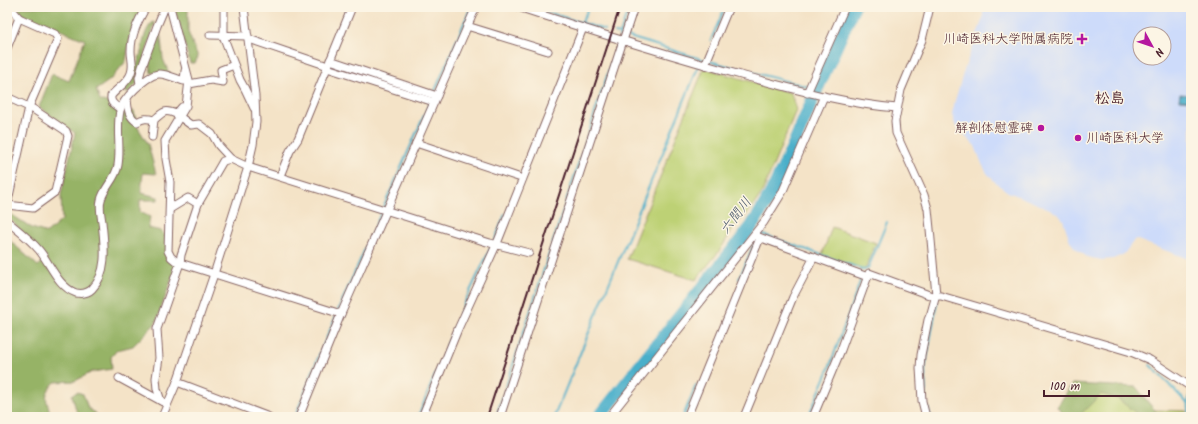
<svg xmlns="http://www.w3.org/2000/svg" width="1198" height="424" viewBox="0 0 1198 424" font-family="Kalam,'Klee One',sans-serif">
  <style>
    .built { fill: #cddbfa; fill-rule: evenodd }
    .green { fill: #bdd175; stroke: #847850 }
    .forest { fill: #96b366; stroke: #706948 }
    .water { fill: #4aafca; stroke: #4a677a }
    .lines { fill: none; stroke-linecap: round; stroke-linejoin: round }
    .stream { stroke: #4aafca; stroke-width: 2 }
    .river { stroke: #4aafca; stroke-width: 13 }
    .minor-casing { stroke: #866462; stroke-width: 9 }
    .minor { stroke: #fff; stroke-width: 7 }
    .rail { stroke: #4a1f2b; stroke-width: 2 }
    .poi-dot { fill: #b5179e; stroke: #fcf5e5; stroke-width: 1.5 }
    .labels { text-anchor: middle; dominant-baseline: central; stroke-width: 3; stroke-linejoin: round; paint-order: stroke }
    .poi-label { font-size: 13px; fill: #4a1f2b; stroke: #fcf5e5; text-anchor: end }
    .water-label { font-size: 14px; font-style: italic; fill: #4a596b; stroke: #fcf5e5 }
    .quarter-label { font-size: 15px; font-weight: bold; fill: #4a1f2b; stroke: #fcf5e5 }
  </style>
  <rect width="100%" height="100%" fill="#fcf5e5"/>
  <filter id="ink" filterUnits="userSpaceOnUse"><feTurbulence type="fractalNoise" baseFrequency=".025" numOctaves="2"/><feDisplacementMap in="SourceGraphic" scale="8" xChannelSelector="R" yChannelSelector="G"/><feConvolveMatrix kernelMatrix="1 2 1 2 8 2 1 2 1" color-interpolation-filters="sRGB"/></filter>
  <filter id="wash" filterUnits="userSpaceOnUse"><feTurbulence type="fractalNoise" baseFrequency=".012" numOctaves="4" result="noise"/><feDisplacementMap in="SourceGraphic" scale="16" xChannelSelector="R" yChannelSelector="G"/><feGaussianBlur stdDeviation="0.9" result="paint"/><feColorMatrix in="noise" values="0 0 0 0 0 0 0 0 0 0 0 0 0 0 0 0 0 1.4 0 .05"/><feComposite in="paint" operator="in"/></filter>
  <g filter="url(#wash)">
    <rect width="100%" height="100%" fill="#f4e3c7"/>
    <path class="built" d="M 983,7 L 1191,7 L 1191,260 L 1135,239 L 1124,254 L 1113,259 L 1101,260 L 1087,257 L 1074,247 L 1070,241 L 1063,220 L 1059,215 L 1050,209 L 1008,192 L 995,182 L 987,173 L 982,164 L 975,146 L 956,127 L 952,115 L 954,104 L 964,70 L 983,18 ZM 1140,34 L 1164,34 L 1164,58 L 1140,58 Z"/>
    <g class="green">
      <polygon points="704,68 791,93 796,110 762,193 748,213 737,222 720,250 696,280 627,259"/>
      <polygon points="832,227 876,243 865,270 822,255"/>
      <polygon points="1103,389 1156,410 1186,411 1187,417 1076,417"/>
    </g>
    <g class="forest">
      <path d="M 17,7 L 138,7 L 140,13 L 130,38 L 126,61 L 110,80 L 96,90 L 100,101 C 117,101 113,115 134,111 L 137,126 L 148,144 L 156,174 L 143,173 L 141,193 L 158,197 L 158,200 L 140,200 L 140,212 L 150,217 L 148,228 L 161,231 L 165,235 L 170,260 L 176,267 L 156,323 L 133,346 L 117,350 L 111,357 L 112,369 L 92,372 L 75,381 L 55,382 C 44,394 45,397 50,412 L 60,417 L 7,417 L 7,238 L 38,266 L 47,258 L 10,219 L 9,213 L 32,228 L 47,233 L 62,220 L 61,195 L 75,133 L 39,107 L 52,74 L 69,81 L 85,40 L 23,15 Z"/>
      <polygon points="174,7 188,7 188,32 198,57 195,63 190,63"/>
      <path d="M 153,22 L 155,23 L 137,83 L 127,93 L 124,90 C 130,80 136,70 139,59 C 144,46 142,32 153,22 Z"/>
      <polygon points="159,30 161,38 163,59 169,73 151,73 149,58"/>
      <polygon points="1072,384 1136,387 1160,417 1141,417 1118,399 1101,394 1078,417 1066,417 1057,407"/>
      <polygon points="77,392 83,394 88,408 100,417 78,417 72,395"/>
    </g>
    <polygon class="water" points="1180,94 1191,95 1191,101 1179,100"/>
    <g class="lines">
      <g class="stream">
        <polyline points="531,7 605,30"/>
        <polyline points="341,25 348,7"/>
        <polyline points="580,26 589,7"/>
        <polyline points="615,33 621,34"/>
        <polyline points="626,36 701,59 817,89"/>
        <polyline points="619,37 629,7"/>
        <polyline points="711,40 725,7"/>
        <polyline points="330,65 404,89"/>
        <polyline points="434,93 471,7"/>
        <polyline points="750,228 755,232"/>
        <polyline points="759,233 865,270 868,268 887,222"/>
        <polyline points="494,242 505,214"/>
        <polyline points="739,279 756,239"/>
        <polyline points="338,310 430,102"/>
        <polyline points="1150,365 1188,404"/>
        <polyline points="295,417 319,355 337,314"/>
        <polyline points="418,417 463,306 492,245"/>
        <polyline points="496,417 618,42"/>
        <polyline points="554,417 699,65"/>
        <polyline points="683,417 696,385"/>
        <polyline points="808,417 827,374 862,276"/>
        <polyline points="931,417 926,402 925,369 937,302"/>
        <path d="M 1190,417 C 1189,408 1187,400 1191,391"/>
      </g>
      <path class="river" d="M 599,417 L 751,227 C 778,186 795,141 814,96 C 827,66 841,37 854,7"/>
    </g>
  </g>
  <g filter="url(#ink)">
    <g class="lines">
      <g class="minor-casing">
        <g id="minor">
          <polyline points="170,7 189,80 186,106 165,141 166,159 170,182 168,251 171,257 177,262 341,314"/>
          <polyline points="224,7 224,38 240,80 245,89 254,108"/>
          <path d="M 518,7 C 594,32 671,56 748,77 C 797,90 847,104 897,108"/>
          <polyline points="467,26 548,51"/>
          <polyline points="210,35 248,36"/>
          <polyline points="249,39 328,66"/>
          <polyline points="7,48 19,18"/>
          <polyline points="330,60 437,96"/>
          <polyline points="705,65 729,7"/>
          <polyline points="327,68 434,102"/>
          <polyline points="140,84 139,78 142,67 157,26 165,7"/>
          <polyline points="189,84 211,80 223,82 221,70 234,65"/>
          <polyline points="807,93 845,7"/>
          <polyline points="7,97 33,109 66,131 68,136 55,192 33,208 7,205"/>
          <path d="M 127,99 C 128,109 128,116 137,122 C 143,118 147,118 154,120"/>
          <path d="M 120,109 C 115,105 110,103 111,96 C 117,88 128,83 131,73 C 134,65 131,59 131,51 C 131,35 138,21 146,7"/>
          <polyline points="180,117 191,125 199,124 212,134 219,146 231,159"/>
          <path d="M 152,137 L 154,120 C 163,112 164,109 176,114 L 182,107"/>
          <polyline points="416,143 518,177"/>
          <polyline points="280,176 290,151 298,139 352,7"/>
          <polyline points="7,205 29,107 58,39 55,34 19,18 10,7"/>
          <polyline points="170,209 188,198 198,204"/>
          <path d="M 7,221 C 18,230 30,239 39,250 C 50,263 58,287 76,293 C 82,294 88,293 92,289 C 109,272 104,243 102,222 C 101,215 99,208 101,200 C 104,187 116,179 118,165 C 121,147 116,129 120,111 C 122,99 146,76 158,74 C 166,73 176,79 184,81 L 185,71"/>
          <polyline points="756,236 868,277"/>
          <polyline points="119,378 163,402"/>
          <polyline points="177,382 269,417"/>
          <polyline points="161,401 157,389 156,378 159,358 157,329 180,263 181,255 198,204 223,161 231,159 248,167 490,243 529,253"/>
          <polyline points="162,417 177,382 214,274 248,167 253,145 256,122 255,96 244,7"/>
          <polyline points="299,417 341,314 476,7"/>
          <polyline points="422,417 458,329 498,241 583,28"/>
          <polyline points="500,417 634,7"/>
          <polyline points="609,417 764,222 782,193 824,96"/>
          <polyline points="687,417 760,238"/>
          <polyline points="744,417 793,297 814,257"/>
          <polyline points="813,417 841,350 869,273 932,296 941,296 1131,352 1150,360 1191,387"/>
          <polyline points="926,417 922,401 920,368 921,355 928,320 931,313 936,295 930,229 928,209 924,195 896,133 895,121 901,90 922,40 930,7"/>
        </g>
      </g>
      <use href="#minor" class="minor"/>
      <polyline class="rail" points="487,417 620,7"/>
    </g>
  </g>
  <g class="poi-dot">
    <path d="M1080 33h4v4h4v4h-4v4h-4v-4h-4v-4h4z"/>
    <circle cx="1041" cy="128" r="4"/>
    <circle cx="1078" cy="138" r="4"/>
  </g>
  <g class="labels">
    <g class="poi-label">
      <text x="1073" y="39">川崎医科大学附属病院</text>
      <text x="1033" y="128">解剖体慰霊碑</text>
      <text x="1086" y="138" text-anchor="start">川崎医科大学</text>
    </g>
    <g class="water-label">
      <text transform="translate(736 216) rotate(-53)">六間川</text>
    </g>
    <g class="quarter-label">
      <text x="1110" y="99">松島</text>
    </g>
  </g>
  <rect width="1198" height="424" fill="none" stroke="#fcf5e5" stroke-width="24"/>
  <g transform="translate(1152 46) rotate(130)"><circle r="19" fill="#fcf5e5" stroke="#b59f9b"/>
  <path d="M0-3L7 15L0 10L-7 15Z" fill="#b5179e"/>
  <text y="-6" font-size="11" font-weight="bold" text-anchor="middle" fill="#4a1f2b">N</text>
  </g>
  <path d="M1044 390v6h105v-6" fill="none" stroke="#4a1f2b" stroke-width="2"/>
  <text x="1050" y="390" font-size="12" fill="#4a1f2b" stroke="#fcf5e5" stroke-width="3" paint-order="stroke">100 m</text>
</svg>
